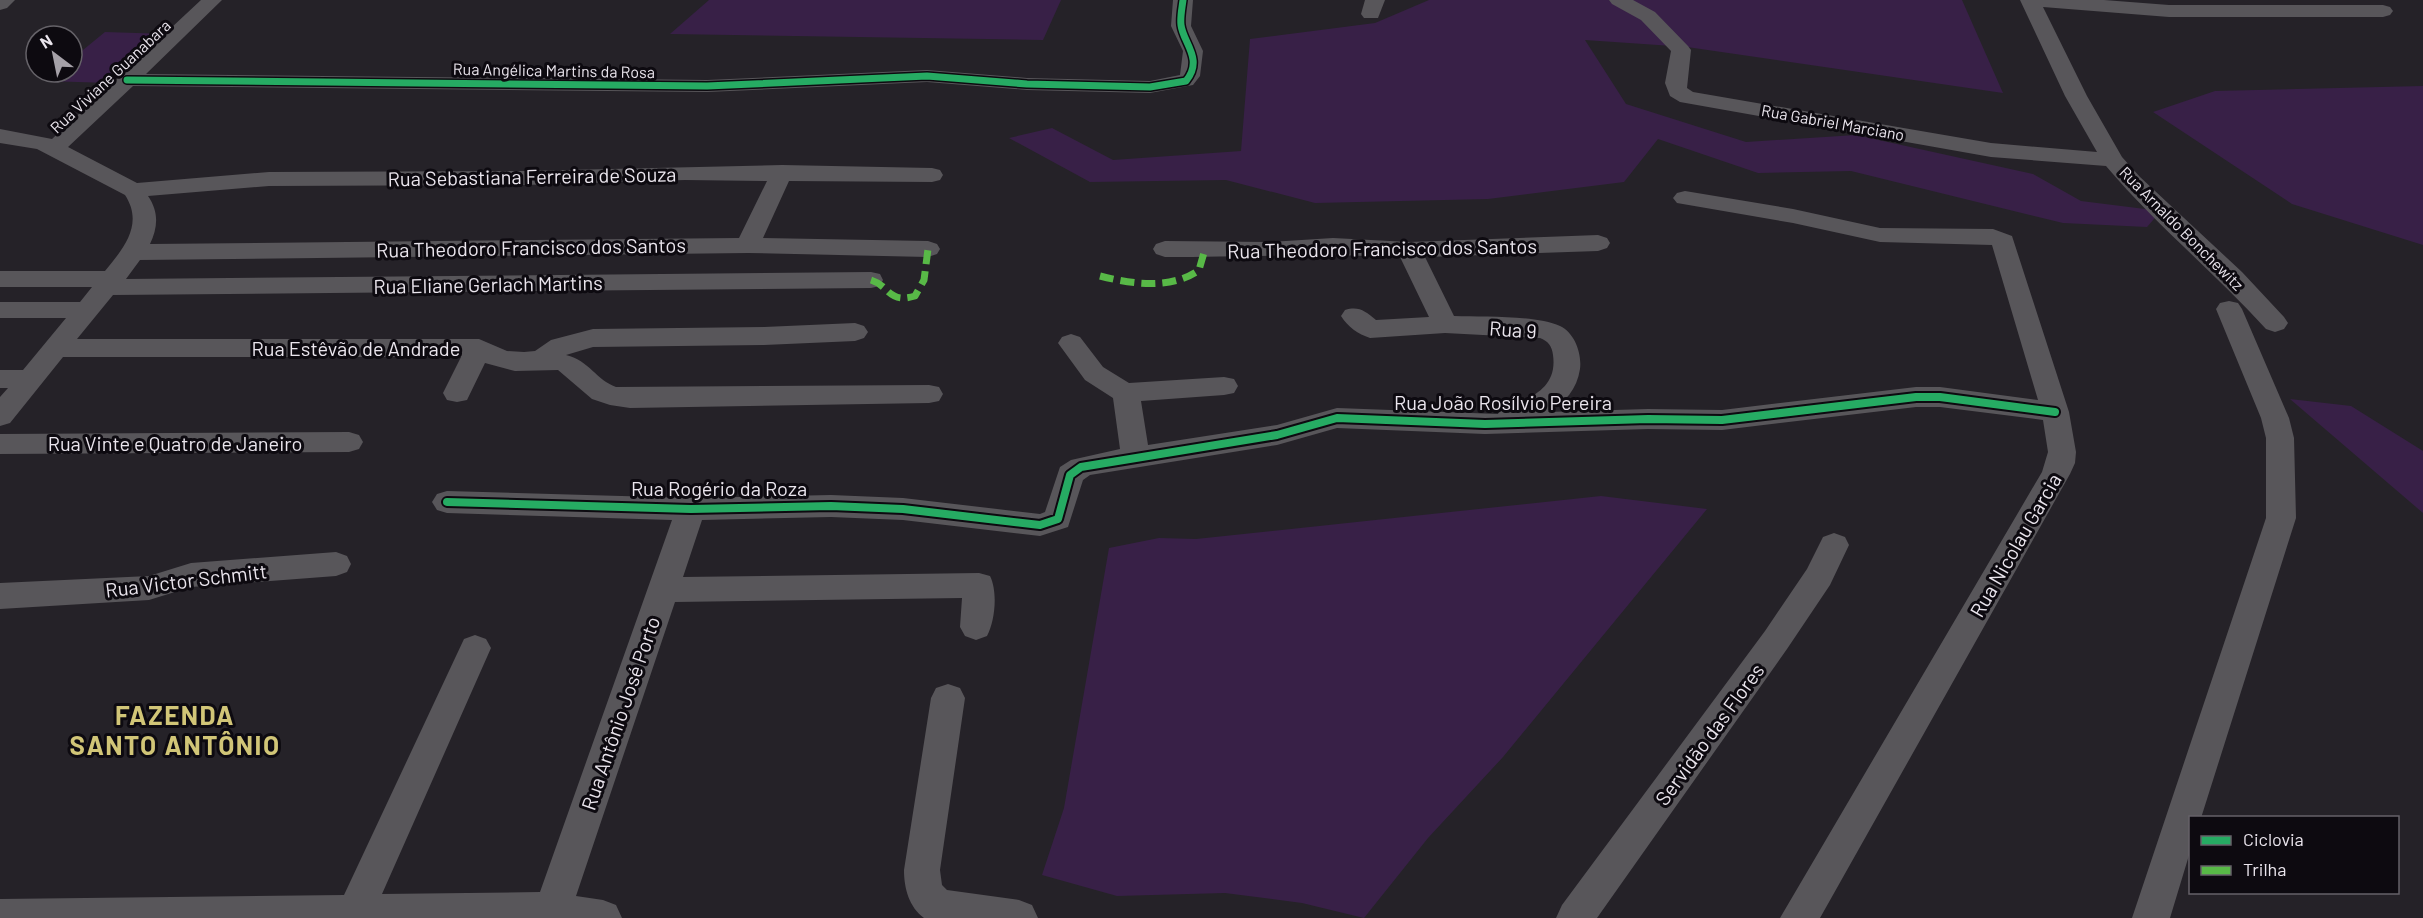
<svg xmlns="http://www.w3.org/2000/svg" width="2423" height="918" viewBox="0 0 2423 918" font-family="Barlow,sans-serif">
  <style>
    .green { fill: #382047 }
    .lines { fill: none; stroke-linecap: round; stroke-linejoin: round }
    .minor { fill: #58565a; fill-rule: evenodd }
    .quiet { stroke: #58b947; stroke-width: 7; stroke-dasharray: 14 7; stroke-linecap: butt }
    .cycleway-far1-casing { stroke: #0d0a10; stroke-width: 10 }
    .cycleway-casing { stroke: #0d0a10; stroke-width: 12 }
    .cycleway-far1 { stroke: #26ab63; stroke-width: 7 }
    .cycleway { stroke: #26ab63; stroke-width: 8 }
    .labels { text-anchor: middle; dominant-baseline: central; stroke-width: 6; stroke-linejoin: round; paint-order: stroke }
    .far-street-label { font-size: 16px; fill: #eae5ed; stroke: #0d0a10 }
    .street-label { font-size: 20px; fill: #eae5ed; stroke: #0d0a10 }
    .district-label { font-size: 26px; font-weight: bold; letter-spacing: 1.5px; fill: #d1c577; stroke: #0d0a10 }
  </style>
  <rect width="100%" height="100%" fill="#252228"/>
  <g class="green">
    <polygon points="709,0 1061,0 1043,40 670,34"/>
    <polygon points="1429,0 1962,0 2003,93 1687,47 1585,40 1626,104 1746,142 1856,135 2033,174 2081,201 2161,211 2147,227 2063,223 1851,171 1758,173 1658,139 1624,182 1488,199 1315,203 1226,180 1090,182 1009,138 1052,128 1113,160 1241,151 1250,39 1375,23"/>
    <polygon points="105,32 168,34 110,83 45,81 56,72 72,72 72,59"/>
    <polygon points="2423,86 2423,245 2292,204 2153,112 2215,91"/>
    <polygon points="2290,399 2351,406 2423,451 2423,513"/>
    <polygon points="1601,496 1707,509 1503,757 1428,838 1364,918 1302,903 1225,893 1117,896 1042,875 1064,808 1109,548 1159,538 1196,539"/>
  </g>
  <g class="lines">
    <g class="minor">
      <polygon points="0,0 15,0 7,8 0,10"/>
      <path d="M 201,0 L 222,0 L 146,74 L 707,80 L 927,70 L 1027,78 L 1150,81 L 1180,75 L 1183,51 L 1171,26 L 1173,0 L 1193,0 L 1191,26 L 1203,51 L 1200,76 L 1193,85 L 1150,93 L 1027,90 L 927,82 L 707,92 L 133,86 L 68,147 L 137,183 L 269,172 L 523,171 L 782,165 L 932,168 L 940,170 L 943,175 L 940,180 L 932,182 L 789,181 L 763,238 L 928,241 L 937,244 L 940,249 L 937,254 L 928,257 L 748,253 L 140,260 L 126,279 L 871,272 L 880,274 L 883,280 L 880,286 L 871,288 L 113,295 L 77,339 L 479,339 L 507,351 L 524,352 L 535,351 L 551,340 L 593,329 L 764,327 L 855,323 L 864,326 L 868,332 L 864,338 L 855,341 L 764,345 L 593,347 L 566,355 C 590,361 596,380 616,387 L 929,385 L 939,387 L 943,394 L 939,401 L 929,403 L 630,408 L 610,405 L 592,399 L 558,370 L 515,371 L 485,363 L 467,400 L 457,402 L 447,400 L 443,393 L 461,357 L 63,357 L 10,423 L 0,426 L 0,397 L 8,388 L 0,388 L 0,370 L 23,370 L 66,318 L 0,318 L 0,302 L 80,302 L 92,287 L 0,287 L 0,271 L 105,271 C 124,248 144,224 125,195 L 37,149 L 0,143 L 0,129 L 52,139 ZM 685,180 L 767,181 L 739,238 L 150,244 C 158,227 159,212 148,196 L 269,186 L 523,185 Z"/>
      <polygon points="1365,0 1385,0 1378,18 1364,18 1361,14"/>
      <path d="M 1609,0 L 1633,0 L 1655,12 L 1688,46 L 1691,50 L 1687,88 L 1693,92 L 1991,143 L 2097,152 L 2065,96 L 2020,0 L 2104,0 L 2169,5 L 2383,5 L 2390,7 L 2393,11 L 2390,15 L 2383,17 L 2169,17 L 2043,7 L 2087,96 L 2122,157 L 2140,177 L 2242,272 L 2284,317 L 2288,323 L 2284,329 L 2275,332 L 2266,329 C 2215,273 2155,224 2106,166 L 1991,157 L 1680,102 L 1670,96 L 1665,83 L 1671,51 L 1641,20 L 1612,4 Z"/>
      <path d="M 1685,191 L 1793,209 L 1880,228 L 1993,229 L 2012,236 L 2069,412 L 2076,452 L 2075,463 L 2070,474 L 1820,918 L 1780,918 L 2042,472 L 2048,452 L 2043,420 L 1940,407 L 1916,407 L 1722,430 L 1648,429 L 1485,434 L 1337,428 L 1277,445 L 1090,475 L 1083,480 L 1068,527 L 1040,536 L 903,520 L 831,517 L 702,520 L 683,577 L 979,573 L 990,576 C 998,592 995,621 987,636 L 976,640 L 965,636 L 960,627 L 962,598 L 675,602 L 576,896 L 603,900 L 616,905 L 622,918 L 0,918 L 0,899 L 344,895 L 464,639 L 475,635 L 486,639 L 491,648 L 382,894 L 540,892 L 672,520 L 447,513 L 437,510 L 432,502 L 437,494 L 447,491 L 691,498 L 831,495 L 903,498 L 1040,514 L 1045,512 L 1060,467 L 1071,460 L 1120,449 L 1113,398 L 1085,380 L 1058,343 L 1062,337 L 1071,334 L 1080,337 L 1103,367 L 1129,383 L 1224,377 L 1234,379 L 1238,386 L 1234,393 L 1224,395 L 1141,401 L 1148,445 L 1277,425 L 1337,408 L 1498,414 L 1500,409 C 1527,400 1558,390 1553,355 C 1552,346 1548,341 1540,338 L 1445,333 L 1370,338 C 1358,334 1348,327 1341,316 L 1345,310 C 1359,306 1365,311 1376,320 L 1429,317 L 1400,257 C 1322,253 1244,257 1165,257 L 1156,254 L 1153,249 L 1156,244 L 1165,241 L 1269,242 L 1333,238 L 1409,242 L 1598,235 L 1607,238 L 1610,243 L 1607,248 L 1598,251 L 1425,257 L 1454,316 C 1482,317 1535,315 1560,326 C 1575,333 1582,354 1580,369 C 1577,389 1565,403 1548,412 L 1648,409 L 1722,410 L 1916,387 L 1940,387 L 2038,400 L 1992,245 L 1880,242 L 1793,223 L 1677,203 L 1673,198 L 1677,193 Z"/>
      <polygon points="2229,301 2238,303 2242,309 2289,418 2294,438 2296,518 2201,818 2190,818 2190,852 2170,918 2132,918 2266,518 2266,438 2261,418 2216,309 2220,303"/>
      <polygon points="349,432 359,435 363,442 359,449 349,452 0,454 0,434"/>
      <polygon points="1834,533 1845,537 1849,545 1830,585 1787,649 1597,918 1556,918 1562,905 1765,631 1807,569 1823,537"/>
      <polygon points="336,552 347,556 351,564 347,572 336,576 191,587 149,600 0,609 0,583 149,576 191,563"/>
      <path d="M 948,684 L 960,688 L 965,698 L 940,870 L 942,885 L 947,890 L 1019,900 L 1032,905 L 1038,918 L 924,918 C 909,907 904,888 904,870 L 931,698 L 936,688 Z"/>
    </g>
    <g class="quiet">
      <path d="M 1100,276 C 1131,284 1171,290 1199,270 L 1205,249"/>
      <path d="M 871,280 C 890,286 888,304 915,296 L 924,280 L 928,249"/>
    </g>
    <g class="cycleway-far1-casing">
      <path id="cycleway-far1" d="M 127,80 L 707,86 L 927,76 L 1027,84 L 1150,87 L 1186,81 C 1204,59 1183,43 1181,25 C 1180,17 1182,8 1183,0"/>
    </g>
    <g class="cycleway-casing">
      <polyline id="cycleway" points="447,502 691,509 831,506 903,509 1040,525 1058,519 1070,475 1081,467 1277,435 1337,418 1485,424 1648,419 1722,420 1916,397 1940,397 2055,412"/>
    </g>
    <use href="#cycleway-far1" class="cycleway-far1"/>
    <use href="#cycleway" class="cycleway"/>
  </g>
  <g class="labels">
    <g class="far-street-label">
      <text transform="translate(554 70) rotate(1)">Rua Angélica Martins da Rosa</text>
      <text transform="translate(110 76) rotate(-43)">Rua Viviane Guanabara</text>
      <text transform="translate(1833 122) rotate(10)">Rua Gabriel Marciano</text>
      <text transform="translate(2182 228) rotate(45)">Rua Arnaldo Bonchewitz</text>
    </g>
    <g class="street-label">
      <text transform="translate(532 176) rotate(-1)">Rua Sebastiana Ferreira de Souza</text>
      <text transform="translate(531 247) rotate(-1)">Rua Theodoro Francisco dos Santos</text>
      <text transform="translate(1382 248) rotate(-1)">Rua Theodoro Francisco dos Santos</text>
      <text transform="translate(488 284) rotate(-1)">Rua Eliane Gerlach Martins</text>
      <text transform="translate(1513 329) rotate(4)">Rua 9</text>
      <text x="356" y="348">Rua Estêvão de Andrade</text>
      <text x="1503" y="402">Rua João Rosílvio Pereira</text>
      <text x="175" y="443">Rua Vinte e Quatro de Janeiro</text>
      <text x="719" y="488">Rua Rogério da Roza</text>
      <text transform="translate(2015 545) rotate(-60)">Rua Nicolau Garcia</text>
      <text transform="translate(186 580) rotate(-7)">Rua Victor Schmitt</text>
      <text transform="translate(620 713) rotate(-71)">Rua Antônio José Porto</text>
      <text transform="translate(1709 734) rotate(-54)">Servidão das Flores</text>
    </g>
    <g class="district-label">
      <text x="175" y="714">FAZENDA<tspan x="175" dy="30">SANTO ANTÔNIO</tspan></text>
    </g>
  </g>
  <rect x="2189" y="816" width="210" height="78" fill="#0d0a10" stroke="#656268" stroke-width="1.5"/>
  <rect x="2201" y="836" width="30" height="9" fill="#26ab63" stroke="#656268" stroke-width="1.5"/>
  <text x="2243" y="846" font-size="18" fill="#eae5ed">Ciclovia</text>
  <rect x="2201" y="866" width="30" height="9" fill="#58b947" stroke="#656268" stroke-width="1.5"/>
  <text x="2243" y="876" font-size="18" fill="#eae5ed">Trilha</text>
  <g transform="translate(54 54) rotate(328)"><circle r="28" fill="#0d0a10" stroke="#656268" stroke-width="1.5"/>
  <path d="M0-4.5L10 22L0 15L-10 22Z" fill="#a5a1a8"/>
  <text y="-9" font-size="16" font-weight="bold" text-anchor="middle" fill="#eae5ed">N</text>
  </g>
</svg>
